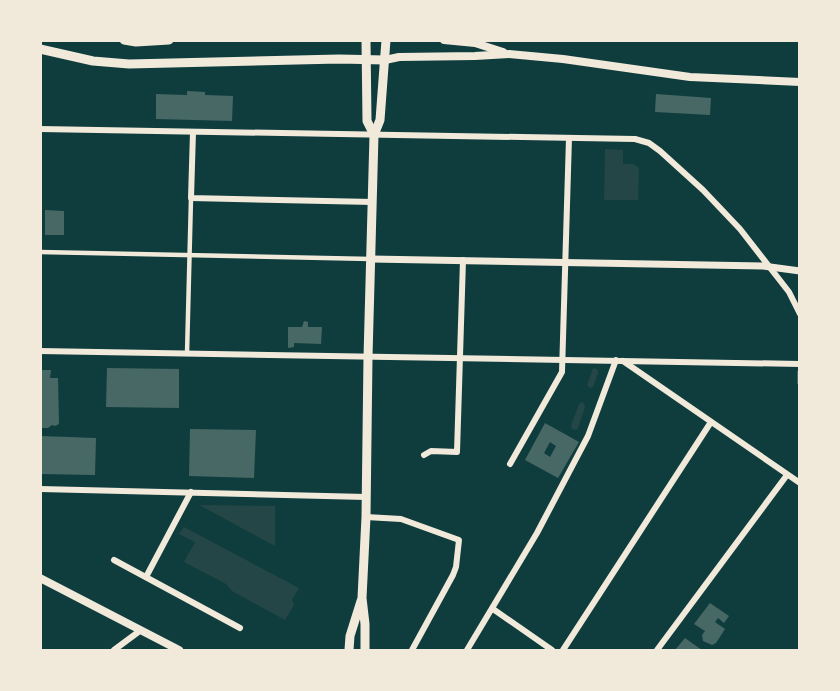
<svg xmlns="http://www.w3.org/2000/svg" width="840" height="691" viewBox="0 0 840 691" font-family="Karla,sans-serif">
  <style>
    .green { fill: #244646 }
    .building { fill: #486865; fill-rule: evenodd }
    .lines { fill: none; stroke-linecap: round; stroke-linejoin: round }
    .pedestrian { stroke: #f1e9da; stroke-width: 4.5 }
    .minor { stroke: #f1e9da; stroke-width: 6 }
    .tertiary { stroke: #f1e9da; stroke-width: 7 }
    .secondary { stroke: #f1e9da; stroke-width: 8 }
    .primary { stroke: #f1e9da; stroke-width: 9 }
  </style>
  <rect width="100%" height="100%" fill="#0f3d3e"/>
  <g class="green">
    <polygon points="605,149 623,150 623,164 633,164 639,168 638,200 604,200"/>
    <polygon points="593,368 597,369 598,373 593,387 590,388 587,385"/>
    <polygon points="583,402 585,407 578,428 576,430 572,429 571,425 579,404"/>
    <polygon points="199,505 275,506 275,546"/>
    <polygon points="184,527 299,588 292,600 294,605 285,620 232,591 226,584 184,562 195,542 179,534"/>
  </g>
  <g class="building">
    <polygon points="187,91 205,92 205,95 233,96 232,121 156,119 156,94 187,95"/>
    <polygon points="656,94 711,98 710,115 655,112"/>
    <polygon points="45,210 64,211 64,235 45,235"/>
    <polygon points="304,321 308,322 308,327 322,327 321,344 294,343 294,347 288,348 288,327 302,327"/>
    <polygon points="107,368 179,369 179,408 106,407"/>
    <polygon points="40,370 51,370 50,378 58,378 59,424 55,426 52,425 48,428 42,428 40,427"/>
    <rect x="797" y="371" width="3" height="13"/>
    <path d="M 545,423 L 579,442 L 558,478 L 525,460 ZM 550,442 L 556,446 L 550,457 L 544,453 Z"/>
    <polygon points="190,429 256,430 254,478 189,476"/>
    <polygon points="40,436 96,438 95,475 40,474"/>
    <polygon points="710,603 729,616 724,623 718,618 715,622 725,629 716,643 712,645 703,641 702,635 705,631 694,624"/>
    <polygon points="685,638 692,643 702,650 675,650"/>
  </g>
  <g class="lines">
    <g class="pedestrian">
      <polyline points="40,252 371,259"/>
      <polyline points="187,354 191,198"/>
    </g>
    <g class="minor">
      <polyline points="40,129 635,139 649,143 660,151 703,190 740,229 789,292 800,314"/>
      <polyline points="193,132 191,198 373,202"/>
      <polyline points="40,351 800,364"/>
      <polyline points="623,361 800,483"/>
      <polyline points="424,455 431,451 457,452 463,260"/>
      <polyline points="510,464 562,372 569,138"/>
      <polyline points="40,489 366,497"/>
      <polyline points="366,517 401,519 459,540 456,567 453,575 412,650"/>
      <polyline points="114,560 240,628"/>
      <polyline points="146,577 191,492"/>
      <polyline points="493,609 552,650"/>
      <polyline points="114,650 141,630"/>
      <polyline points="467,650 537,533 588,436 616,360"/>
      <polyline points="563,650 711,422"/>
      <polyline points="657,650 787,475"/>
    </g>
    <polyline class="tertiary" points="371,259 763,266 800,271"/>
    <g class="secondary">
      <polyline points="444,40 475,43 503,52"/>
      <polyline points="385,60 399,57 475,56 509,54 563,59 690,77 800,82"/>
      <polyline points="40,578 179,650"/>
    </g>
    <g class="primary">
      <polyline points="124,40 136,42 169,40"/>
      <polyline points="366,40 367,121 374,135"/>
      <polyline points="40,49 93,61 129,64 339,59 385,60"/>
      <polyline points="349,650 350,636 361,601"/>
      <polyline points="365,650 365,624 362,598 366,517 368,357 374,135 380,120 386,40"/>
    </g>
  </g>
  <rect width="840" height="691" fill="none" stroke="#f1e9da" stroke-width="84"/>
</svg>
